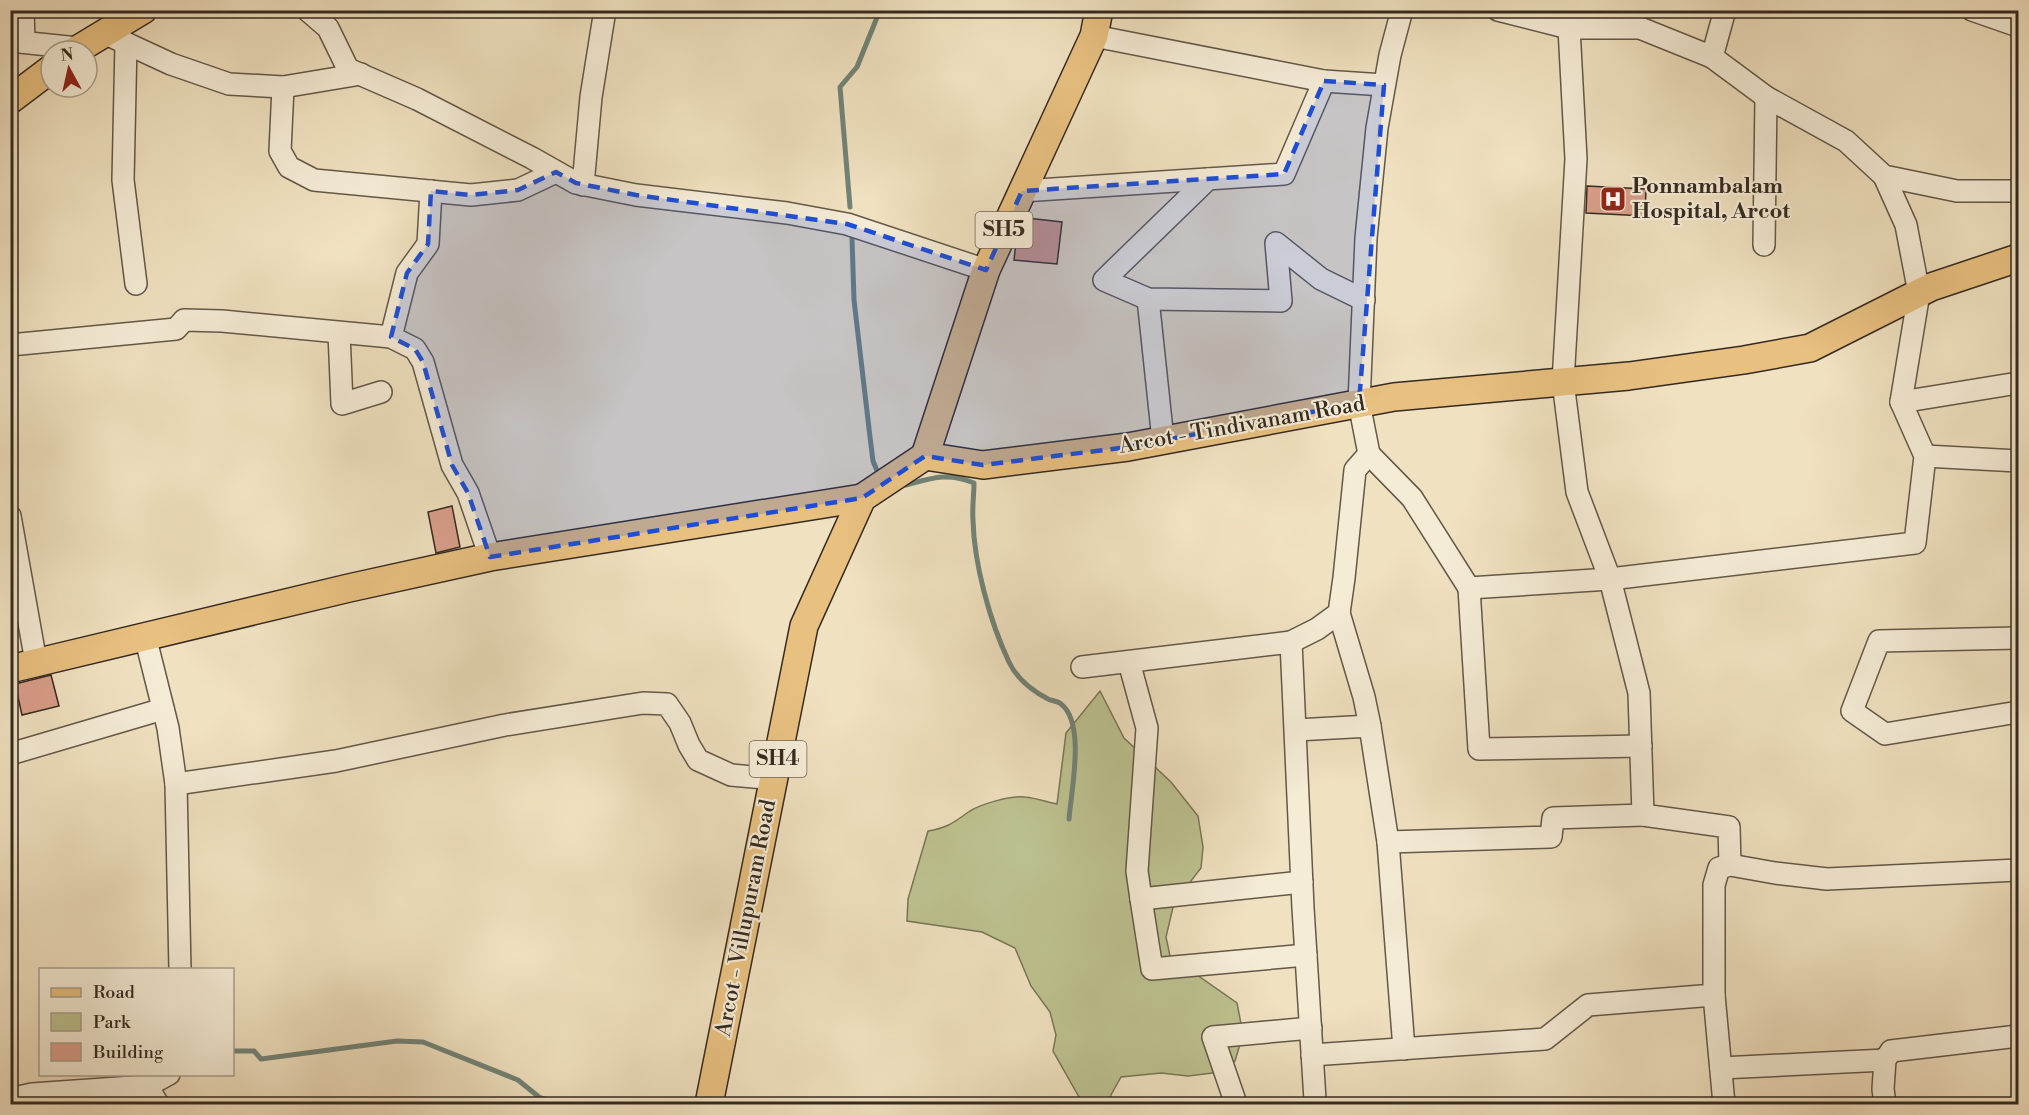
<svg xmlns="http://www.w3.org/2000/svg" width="2029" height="1115" viewBox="0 0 2029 1115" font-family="'Libre Bodoni',serif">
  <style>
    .green { fill: #bdc290; stroke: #787658; stroke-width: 1.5 }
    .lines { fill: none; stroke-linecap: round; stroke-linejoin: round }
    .stream { stroke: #718377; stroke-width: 5 }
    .building { fill: #da9f8b; stroke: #342a21; stroke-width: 1.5 }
    .minor-casing { stroke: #635849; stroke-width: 24 }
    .major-casing { stroke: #342a21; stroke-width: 30 }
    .minor { stroke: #f5ecd6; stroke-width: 21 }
    .major { stroke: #e8c080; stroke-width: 27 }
    .marked { fill: #1d4ed8; fill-opacity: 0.2; stroke: #1d4ed8; stroke-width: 4.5; stroke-dasharray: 12 8; stroke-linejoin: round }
    .labels { text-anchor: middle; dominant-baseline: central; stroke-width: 4.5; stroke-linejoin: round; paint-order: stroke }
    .shield { fill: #f5ecd6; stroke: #6e6457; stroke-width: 1.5 }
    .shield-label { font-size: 21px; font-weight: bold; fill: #342a21 }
    .poi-label { font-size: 22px; font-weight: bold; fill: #342a21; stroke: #f5ecd6; text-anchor: start }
    .street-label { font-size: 22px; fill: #342a21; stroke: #f5ecd6 }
  </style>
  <rect width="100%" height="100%" fill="#f0e1c0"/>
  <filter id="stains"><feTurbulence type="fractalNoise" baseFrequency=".00333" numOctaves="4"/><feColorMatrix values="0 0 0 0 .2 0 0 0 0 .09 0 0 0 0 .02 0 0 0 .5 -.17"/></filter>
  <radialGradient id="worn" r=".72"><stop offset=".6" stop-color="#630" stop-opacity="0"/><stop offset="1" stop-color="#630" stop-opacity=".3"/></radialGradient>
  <path class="green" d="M 1100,691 L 1124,738 L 1171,782 L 1198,816 L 1203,847 L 1201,868 L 1174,903 L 1166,937 L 1170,956 L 1237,1003 L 1243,1034 L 1235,1061 L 1221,1072 L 1188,1076 L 1161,1073 L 1121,1077 L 1111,1095 L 1110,1104 L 1083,1104 L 1053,1051 L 1056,1035 L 1050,1012 L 1031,986 L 1015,948 L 982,932 L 907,921 L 908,899 L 928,831 C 948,828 954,822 970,811 C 981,804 1012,795 1025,797 C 1036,798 1047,802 1057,804 L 1066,733 Z"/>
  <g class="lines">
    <g class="stream">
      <polyline points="850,207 840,87 857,67 880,10"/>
      <polyline points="852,238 854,300 870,437 873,461 878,473"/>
      <path d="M 906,485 C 932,478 948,472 974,483 C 974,495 972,507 973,520 C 974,564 990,622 1009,662 C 1017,679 1031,690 1048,699 C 1052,701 1058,701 1061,704 C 1086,723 1071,792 1069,819"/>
      <polyline points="232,1051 254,1051 261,1059 397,1041 423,1042 518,1080 539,1097 558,1104"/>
    </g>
  </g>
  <g class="building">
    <polygon points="1587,186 1646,189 1645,216 1586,213"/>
    <polygon points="1027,218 1062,222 1057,264 1014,260 1016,242"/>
    <polygon points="452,506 460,547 436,553 428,512"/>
    <polygon points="51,675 59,706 22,715 15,684"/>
  </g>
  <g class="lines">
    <g class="minor-casing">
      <g id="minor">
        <polyline points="23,10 24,41"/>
        <polyline points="307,10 328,28 348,69 417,99 532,158 576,183 636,195 787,213 847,224 986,270"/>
        <polyline points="1498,10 1569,28 1571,10"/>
        <polyline points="1725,10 1712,57 1766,97 1846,141 1884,176 1957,191 2018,191"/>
        <polyline points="1972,10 2018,26"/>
        <polyline points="104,33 171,64 229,84 283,87 361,74"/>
        <polyline points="1094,36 1324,81"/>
        <polyline points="10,41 78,48"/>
        <polyline points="126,43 123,180 136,284"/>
        <polyline points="283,87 280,151 289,167 314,180 471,195 518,190 556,172"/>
        <polyline points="1208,179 1104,280 1148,299 1281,301 1276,243 1321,279 1364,300"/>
        <polyline points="583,185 591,97 605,10"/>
        <polyline points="1022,191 1284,174 1324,81 1384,85"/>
        <polyline points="1764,245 1766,97"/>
        <polyline points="1148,299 1163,440"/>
        <polyline points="339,333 342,404 381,392"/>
        <polyline points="391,337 407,273 428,244 431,191"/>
        <polyline points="10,345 176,329 184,320 222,321 391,337 415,349 423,362 452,465 468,493 490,557"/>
        <polyline points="1901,402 2018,383"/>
        <polyline points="1369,454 1412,498 1469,588 1610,579 1915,543 1925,456 1901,402 1919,293 1906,225 1884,176"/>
        <polyline points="1925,456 2018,461"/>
        <polyline points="10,516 36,662"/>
        <polyline points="1469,588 1479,749 1641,746"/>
        <polyline points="1339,613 1364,697 1370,726"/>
        <polyline points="145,636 168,728 176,784 180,970"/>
        <polyline points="2018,638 1879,641 1852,711 1885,734 2018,712"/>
        <polyline points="1291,642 1303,908 1315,1100 1317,1104"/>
        <polyline points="1129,662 1147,728 1137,871 1141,899 1302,882"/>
        <polyline points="1082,667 1291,642 1317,629 1339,613 1344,578 1355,470 1369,454 1359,403 1366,238 1377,128 1390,55 1402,10"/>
        <polyline points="1296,730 1370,726 1388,842 1551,837 1553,818 1643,815 1639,693 1610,579 1577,492 1563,382 1576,159 1569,28 1640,28 1712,57"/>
        <polyline points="10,754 163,709"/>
        <polyline points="176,784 336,761 505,725 643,703 667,704 680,723 689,745 698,760 731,775 774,779"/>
        <polyline points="1643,815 1729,827 1730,865 1775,873 1827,879 2018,870"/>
        <polyline points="1388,842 1404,1049"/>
        <polyline points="1141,899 1152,969 1306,955"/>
        <polyline points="1714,995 1724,1104"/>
        <polyline points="1312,1055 1545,1039 1588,1005 1714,995 1714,885 1719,868 1730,865"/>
        <polyline points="1721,1068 1885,1060"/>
        <polyline points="147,1086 158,1104"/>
        <polyline points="10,1099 32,1094 147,1086 169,1074"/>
        <polyline points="1236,1104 1213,1037 1311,1028"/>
        <polyline points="1885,1104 1883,1089 1885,1060 1891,1051 2018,1036"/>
      </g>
    </g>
    <g class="major-casing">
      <g id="major">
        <polyline points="75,51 143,10"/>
        <polyline points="10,100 51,69"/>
        <polyline points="925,456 983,465 1128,447 1394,397 1629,376 1744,360 1810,348 1931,287 2018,258"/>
        <polyline points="925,456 986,270 1094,36 1099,10"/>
        <polyline points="10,669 349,588 490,557 862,498"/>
        <polyline points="709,1104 804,626 862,498 925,456"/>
      </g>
    </g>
    <use href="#minor" class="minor"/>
    <use href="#major" class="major"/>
  </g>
  <path class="marked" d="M 1324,81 L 1384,85 L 1359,403 L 1128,447 L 983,465 L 925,456 L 862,498 L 490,557 L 468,493 L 452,465 L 423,362 L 415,349 L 391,337 L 407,273 L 428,244 L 431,191 L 471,195 L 518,190 L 556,172 L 576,183 L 636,195 L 847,224 L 986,270 L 1022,191 L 1284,174 Z"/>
  <defs>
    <g id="hospital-square" transform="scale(1.35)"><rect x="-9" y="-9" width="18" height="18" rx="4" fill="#8f2418" stroke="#f5ecd6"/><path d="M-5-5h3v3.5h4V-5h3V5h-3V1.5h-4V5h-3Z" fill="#fff"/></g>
  </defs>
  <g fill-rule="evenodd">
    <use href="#hospital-square" x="1613" y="199"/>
  </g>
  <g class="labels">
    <g class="shield">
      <rect x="975.5" y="212" width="57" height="36" rx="4.5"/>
      <rect x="749.5" y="741" width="57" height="36" rx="4.5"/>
    </g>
    <g class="shield-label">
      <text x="1004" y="230">SH5</text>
      <text x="778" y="759">SH4</text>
    </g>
    <g class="poi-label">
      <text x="1632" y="186">Ponnambalam<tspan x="1632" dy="25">Hospital, Arcot</tspan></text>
    </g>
    <g class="street-label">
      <text transform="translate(1242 425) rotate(-10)">Arcot - Tindivanam Road</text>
      <text transform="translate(746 918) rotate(-79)">Arcot - Villupuram Road</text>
    </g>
  </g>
  <rect width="2029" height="1115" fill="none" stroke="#f0e1c0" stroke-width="36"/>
  <rect x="12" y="12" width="2005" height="1091" fill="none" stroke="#342a21" stroke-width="3"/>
  <rect x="18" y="18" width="1993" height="1079" fill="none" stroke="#342a21" stroke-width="1.5"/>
  <rect x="39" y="968" width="195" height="108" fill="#f5ecd6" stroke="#a89e8e" stroke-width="1.5"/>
  <rect x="51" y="988" width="30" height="9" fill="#e8c080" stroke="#a89e8e" stroke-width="1.5"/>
  <text x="93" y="998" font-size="18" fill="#342a21">Road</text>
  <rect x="51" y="1013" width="30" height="18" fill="#bdc290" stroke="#a89e8e" stroke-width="1.5"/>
  <text x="93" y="1028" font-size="18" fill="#342a21">Park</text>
  <rect x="51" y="1043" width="30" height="18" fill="#da9f8b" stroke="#a89e8e" stroke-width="1.5"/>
  <text x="93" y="1058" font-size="18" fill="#342a21">Building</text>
  <g transform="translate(69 69) rotate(352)"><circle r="28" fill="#f5ecd6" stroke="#a89e8e" stroke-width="1.5"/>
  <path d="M0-4.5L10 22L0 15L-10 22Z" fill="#8f2418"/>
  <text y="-9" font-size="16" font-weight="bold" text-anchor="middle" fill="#342a21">N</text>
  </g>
  <rect width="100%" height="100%" filter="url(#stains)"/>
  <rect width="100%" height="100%" fill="url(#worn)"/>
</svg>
